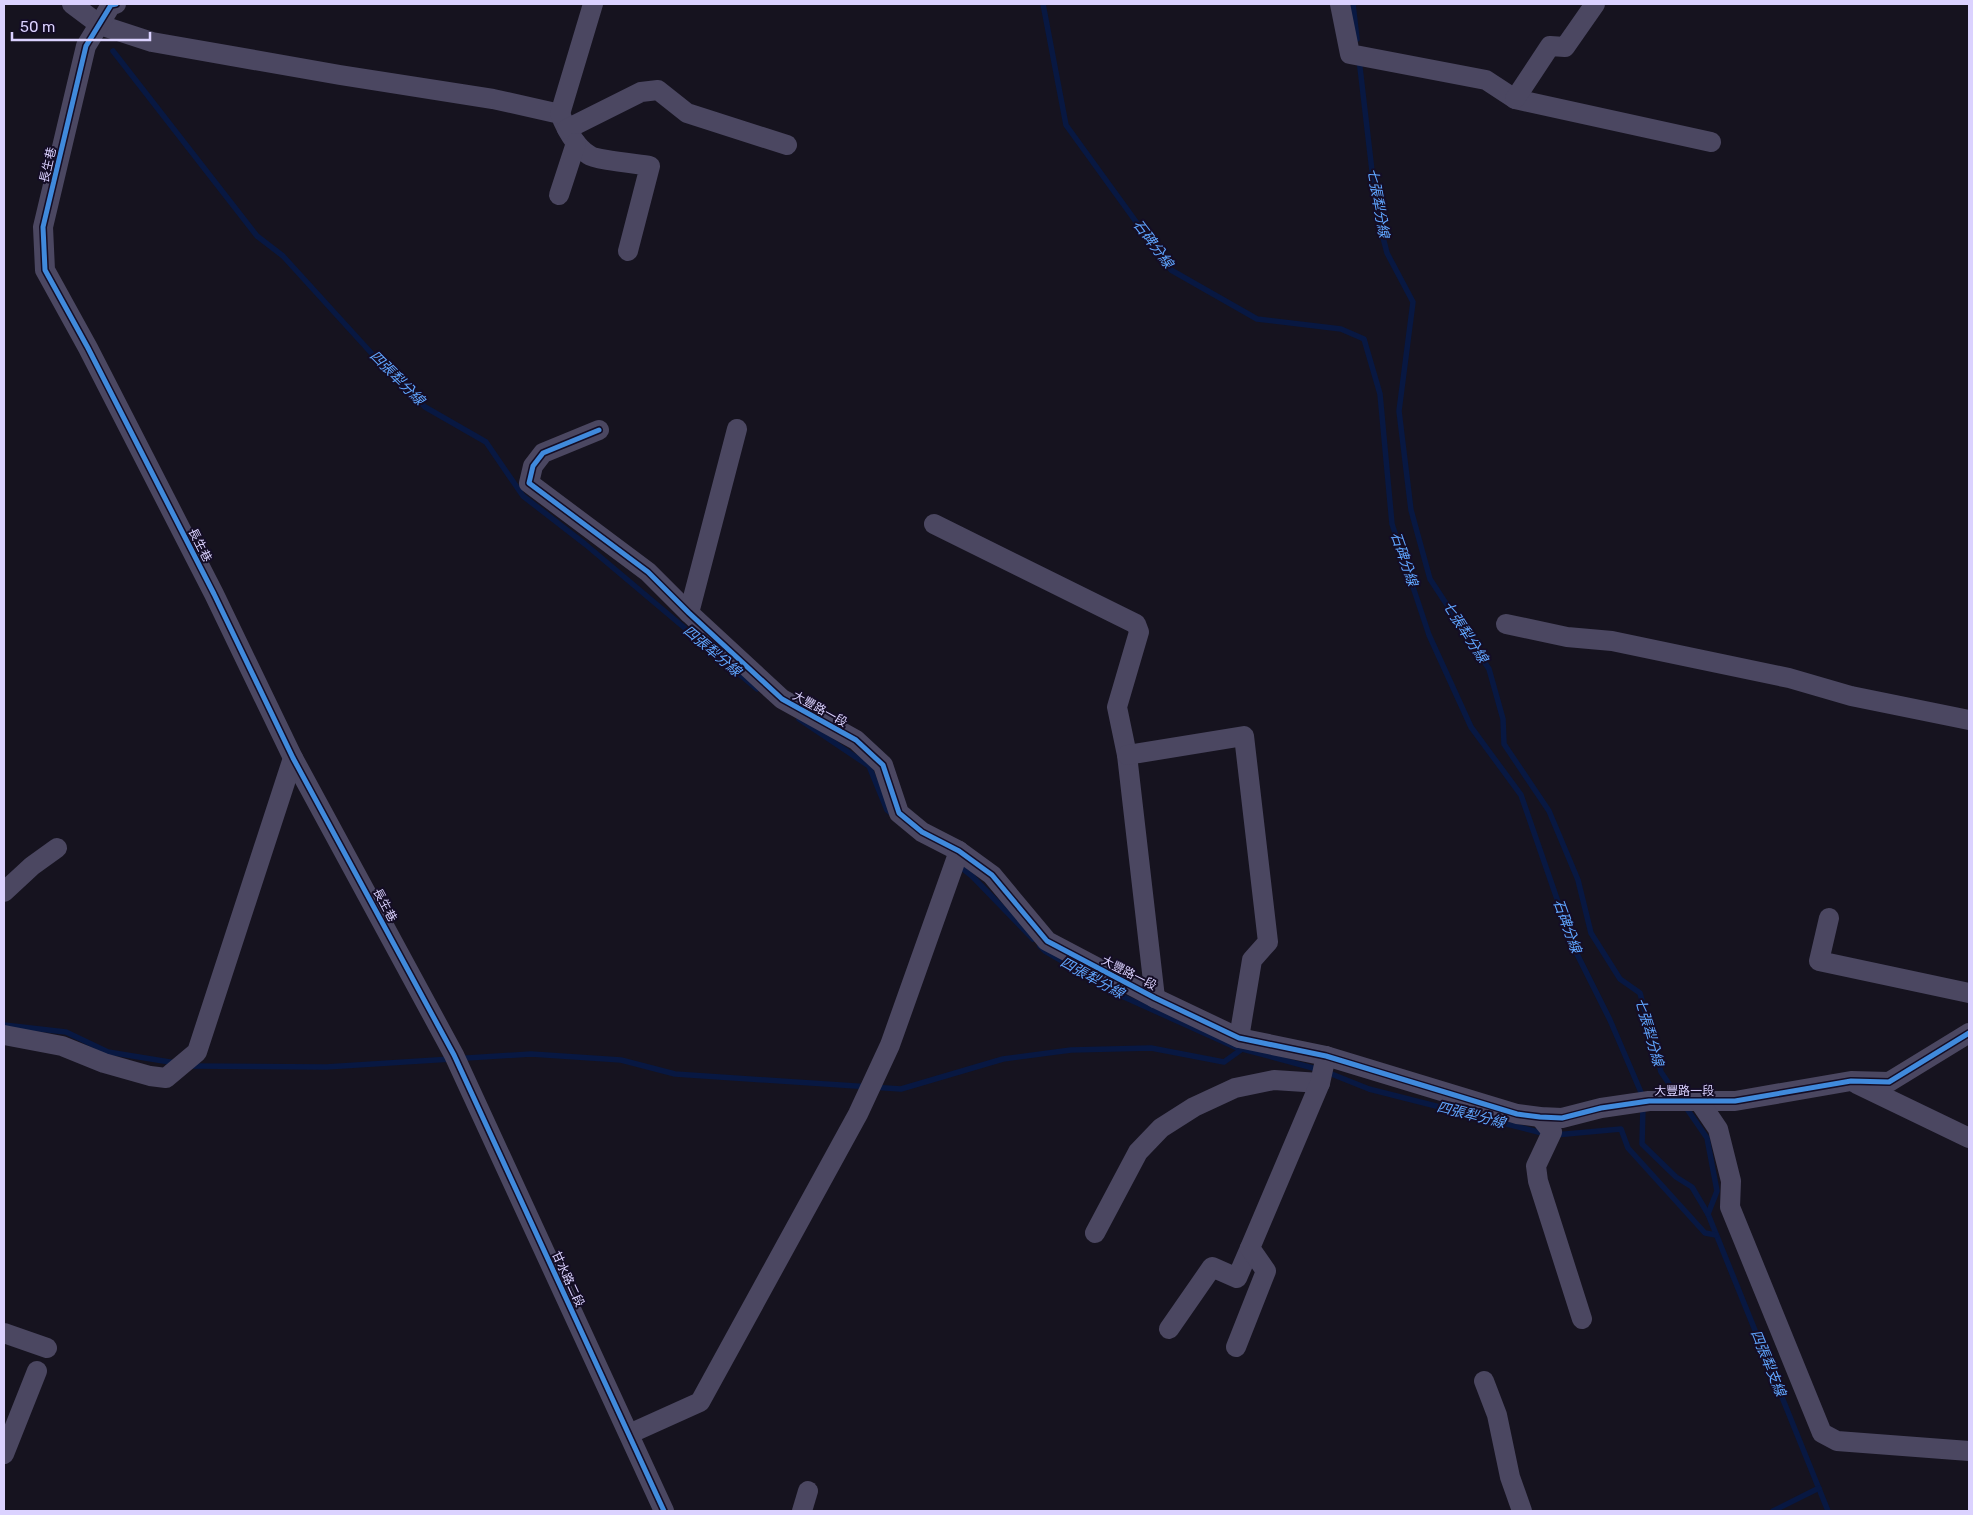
<svg xmlns="http://www.w3.org/2000/svg" width="1973" height="1515" viewBox="0 0 1973 1515" font-family="Rubik,'Noto Sans TC',sans-serif">
  <style>
    .lines { fill: none; stroke-linecap: round; stroke-linejoin: round }
    .stream { stroke: #081842; stroke-width: 5.5 }
    .minor { stroke: #4b4761; stroke-width: 20 }
    .cycleway-casing { stroke: #140d25; stroke-width: 8 }
    .cycleway { stroke: #408adc; stroke-width: 5 }
    .labels { text-anchor: middle; dominant-baseline: central; stroke-width: 4; stroke-linejoin: round; paint-order: stroke }
    .street-label { font-size: 12px; fill: #dbd2ff; stroke: #140d25 }
    .water-label { font-size: 14px; font-style: italic; fill: #60a6ff; stroke: #140d25 }
  </style>
  <rect width="100%" height="100%" fill="#16131f"/>
  <g class="lines">
    <g class="stream">
      <polyline points="1043,4 1066,125 1171,270 1257,319 1341,329 1364,339 1380,394 1392,524 1429,635 1471,727 1521,795 1574,948 1610,1020 1643,1097"/>
      <polyline points="1353,4 1357,39"/>
      <polyline points="113,51 257,236 283,256 374,356 425,407 486,442 523,496 585,544 757,689"/>
      <polyline points="1359,59 1377,214 1387,253 1413,302 1399,411 1411,510 1430,579 1489,669 1503,719 1504,744 1549,811 1578,880 1591,933 1620,979 1640,993 1661,1072 1678,1097"/>
      <polyline points="799,719 869,766 887,810 893,815"/>
      <polyline points="958,865 972,876 1033,939"/>
      <polyline points="1040,946 1045,951 1124,997 1235,1047 1324,1071 1369,1089 1546,1134"/>
      <polyline points="4,1025 66,1032 108,1052 176,1063"/>
      <polyline points="190,1066 326,1067 531,1054 621,1060 675,1074 901,1089 1003,1059 1071,1050 1151,1048 1224,1062 1242,1049"/>
      <polyline points="1643,1106 1642,1144 1676,1177 1692,1187 1708,1214 1828,1511"/>
      <polyline points="1685,1106 1707,1138 1717,1191 1708,1214"/>
      <polyline points="1555,1135 1621,1129 1628,1148 1705,1233 1716,1235"/>
      <polyline points="1773,1511 1819,1488"/>
    </g>
    <g class="minor">
      <path d="M 72,4 L 100,25 L 152,42 L 340,75 L 493,99 L 560,114 C 566,128 575,147 589,155 C 595,160 639,164 650,166 L 628,251"/>
      <polyline points="116,4 111,5 86,46 43,227 45,270 88,348 214,594 293,758 454,1055 664,1511"/>
      <polyline points="1340,4 1350,54 1486,80 1515,99 1711,142"/>
      <polyline points="1515,99 1550,46 1565,47 1595,4"/>
      <polyline points="560,114 593,4"/>
      <polyline points="567,129 641,92 658,90 687,113 787,145"/>
      <polyline points="559,195 576,143"/>
      <polyline points="599,430 543,453 533,466 529,483 648,572 689,613 782,699 856,740 883,765 899,813 922,832 959,851 992,875 1047,941 1155,998 1239,1038 1326,1056 1517,1114 1540,1117 1562,1118 1601,1108 1649,1101 1735,1101 1851,1081 1889,1082 1969,1033"/>
      <polyline points="934,524 1136,624 1139,632 1117,707 1127,755 1155,998"/>
      <polyline points="689,613 737,429"/>
      <polyline points="1506,624 1567,637 1612,641 1789,678 1851,696 1969,720"/>
      <polyline points="1127,755 1244,736 1268,942 1252,960 1239,1038"/>
      <polyline points="4,892 32,866 57,848"/>
      <polyline points="1829,918 1819,961 1969,993"/>
      <polyline points="4,1035 62,1046 104,1063 150,1076 166,1078 197,1052 293,758"/>
      <polyline points="1857,1084 1969,1138"/>
      <polyline points="1699,1101 1718,1129 1731,1181 1730,1207 1822,1433 1837,1441 1969,1451"/>
      <polyline points="1540,1117 1552,1132 1536,1166 1538,1181 1582,1319"/>
      <polyline points="1095,1233 1138,1152 1161,1128 1194,1107 1235,1088 1274,1080 1320,1083"/>
      <polyline points="1169,1329 1212,1267 1237,1278 1250,1248"/>
      <polyline points="4,1333 47,1348"/>
      <polyline points="1236,1347 1266,1271 1250,1248 1320,1083 1326,1056"/>
      <polyline points="1484,1381 1497,1415 1510,1477 1522,1511"/>
      <polyline points="629,1434 700,1402 858,1114 890,1045 959,851"/>
      <polyline points="4,1454 37,1371"/>
      <polyline points="802,1511 808,1491"/>
    </g>
    <g class="cycleway-casing">
      <g id="cycleway">
        <polyline points="116,4 111,5 86,46 43,227 45,270 88,348 214,594 293,758 454,1055 664,1511"/>
        <polyline points="599,430 543,453 533,466 529,483 648,572 689,613 782,699 856,740 883,765 899,813 922,832 959,851 992,875 1047,941 1155,998 1239,1038 1326,1056 1517,1114 1540,1117 1562,1118 1601,1108 1649,1101 1735,1101 1851,1081 1889,1082 1969,1033"/>
      </g>
    </g>
    <use href="#cycleway" class="cycleway"/>
  </g>
  <g class="labels">
    <g class="street-label">
      <text transform="translate(48 165) rotate(-77)">長生巷</text>
      <text transform="translate(200 545) rotate(63)">長生巷</text>
      <text transform="translate(820 709) rotate(29)">大豐路一段</text>
      <text transform="translate(385 905) rotate(62)">長生巷</text>
      <text transform="translate(1129 973) rotate(27)">大豐路一段</text>
      <text x="1684" y="1091">大豐路一段</text>
      <text transform="translate(568 1279) rotate(65)">甘水路二段</text>
    </g>
    <g class="water-label">
      <text transform="translate(1378 203) rotate(80)">七張犁分線</text>
      <text transform="translate(1153 244) rotate(53)">石碑分線</text>
      <text transform="translate(397 378) rotate(45)">四張犁分線</text>
      <text transform="translate(1404 559) rotate(71)">石碑分線</text>
      <text transform="translate(1465 632) rotate(57)">七張犁分線</text>
      <text transform="translate(712 651) rotate(40)">四張犁分線</text>
      <text transform="translate(1567 926) rotate(70)">石碑分線</text>
      <text transform="translate(1092 978) rotate(29)">四張犁分線</text>
      <text transform="translate(1649 1032) rotate(74)">七張犁分線</text>
      <text transform="translate(1471 1115) rotate(14)">四張犁分線</text>
      <text transform="translate(1768 1363) rotate(68)">四張犁支線</text>
    </g>
  </g>
  <rect width="1973" height="1515" fill="none" stroke="#dbd2ff" stroke-width="10"/>
  <path d="M12 32v8h138v-8" fill="none" stroke="#dbd2ff" stroke-width="2.5"/>
  <text x="20" y="32" font-size="15" fill="#dbd2ff" stroke="#140d25" stroke-width="4" paint-order="stroke">50 m</text>
</svg>
